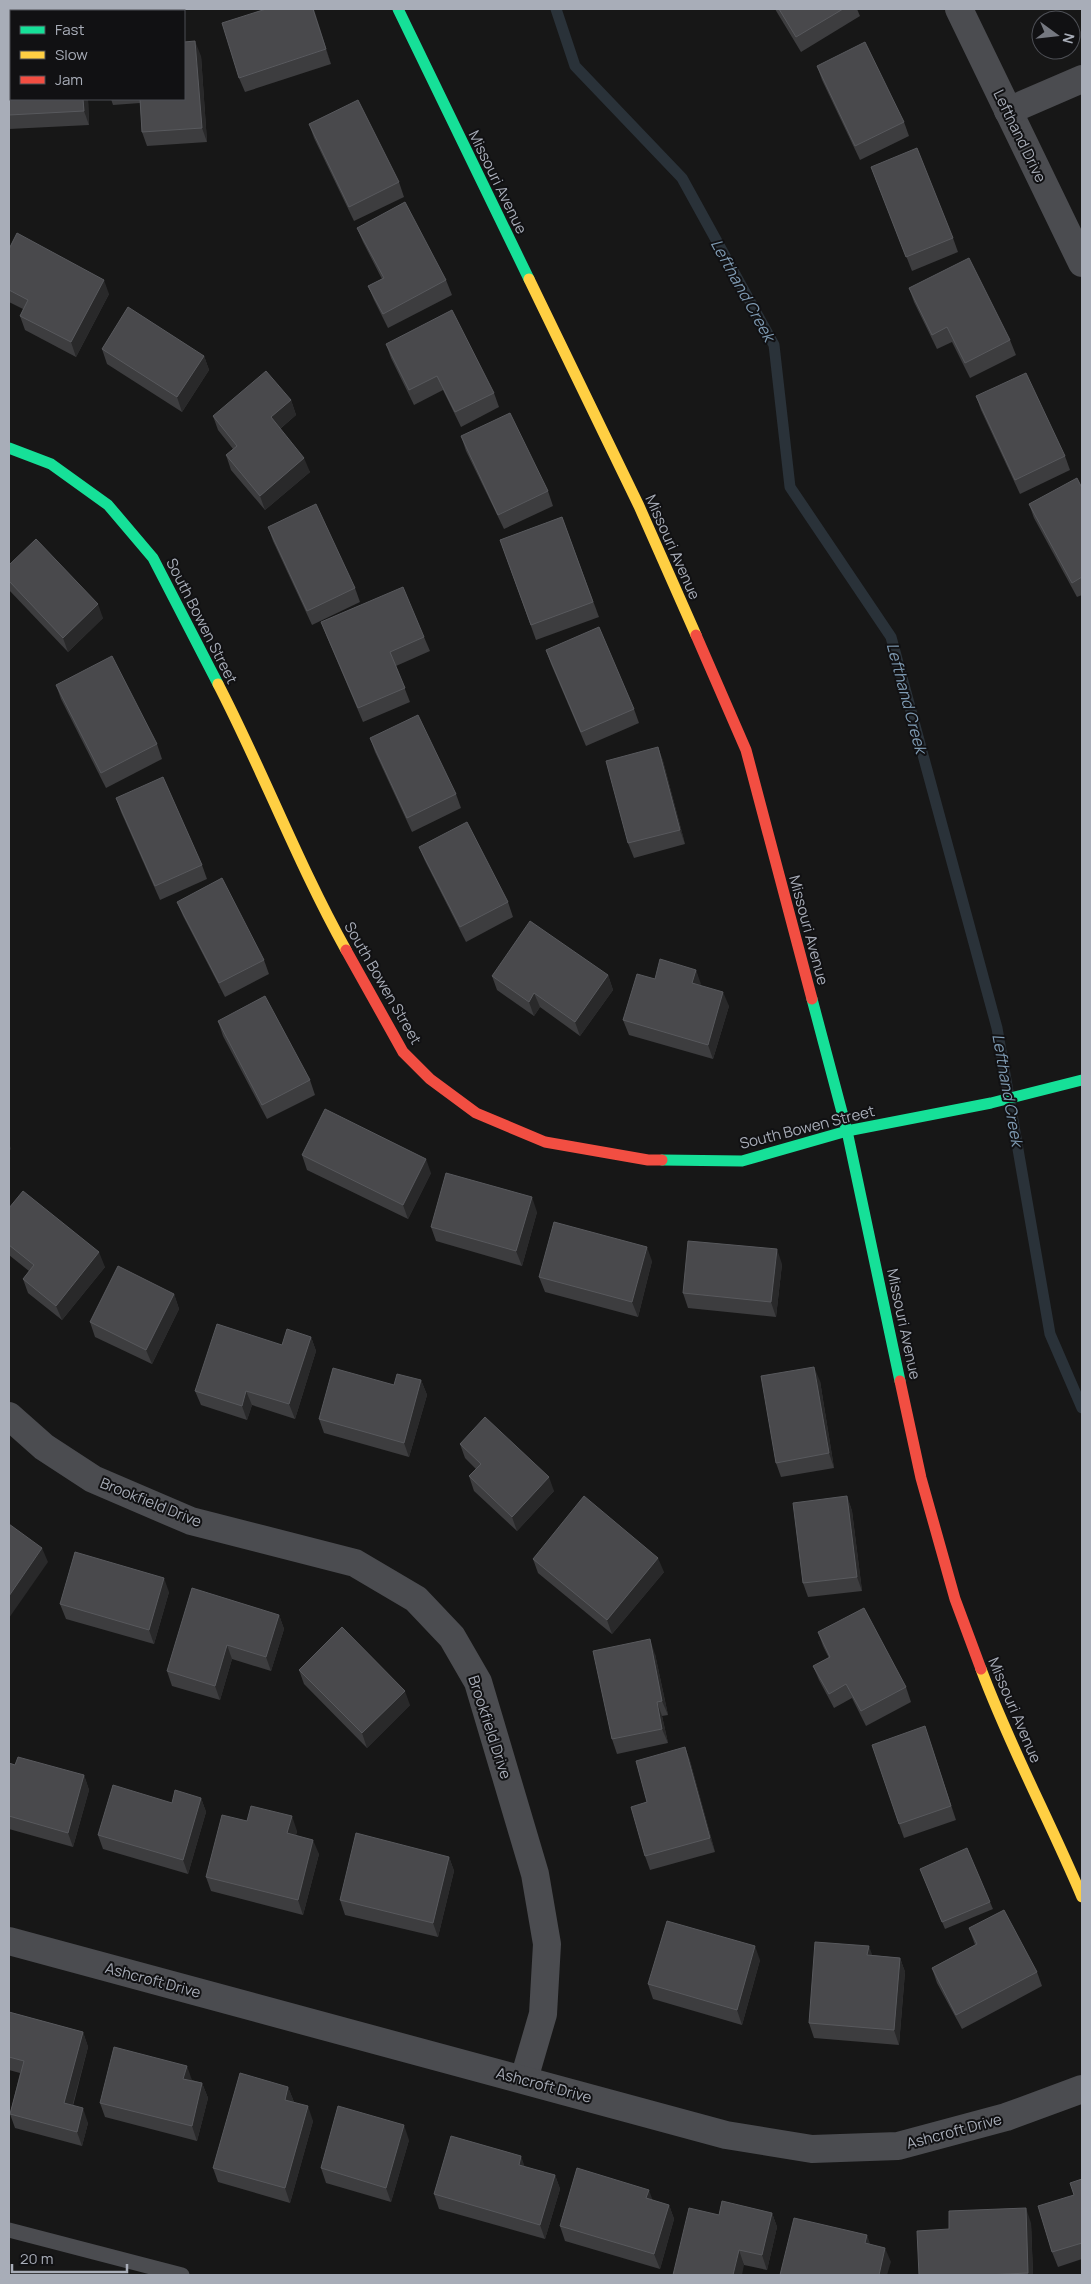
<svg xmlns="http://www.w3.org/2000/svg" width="1091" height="2284" viewBox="0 0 1091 2284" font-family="Manrope,sans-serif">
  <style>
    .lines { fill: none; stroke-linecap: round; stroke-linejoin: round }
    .stream { stroke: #2a3239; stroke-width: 11 }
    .lane { stroke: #4b4c50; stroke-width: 15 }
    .street { stroke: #4b4c50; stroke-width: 28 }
    .fast { stroke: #16e098; stroke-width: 11 }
    .slow { stroke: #ffcf43; stroke-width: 11 }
    .jam { stroke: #f24e42; stroke-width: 11 }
    .wall { fill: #3d3d3f }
    .shaded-wall { fill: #29292a }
    .building { fill: #49494c; stroke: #58595d }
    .labels { text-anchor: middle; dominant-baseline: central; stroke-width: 4; stroke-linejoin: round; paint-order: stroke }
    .street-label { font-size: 15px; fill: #a8adb8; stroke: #111113 }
    .water-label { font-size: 16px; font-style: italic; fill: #7f9bb3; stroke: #111113 }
  </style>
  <rect width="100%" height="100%" fill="#171717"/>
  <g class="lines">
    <polyline class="stream" points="556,9 575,66 682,178 774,345 790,487 891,637 997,1028 1050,1334 1082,1408"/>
    <polyline class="lane" points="9,2230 182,2275"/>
    <g class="street">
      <polyline points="959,9 1082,263"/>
      <polyline points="1008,111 1082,79"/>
      <polyline points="9,1416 44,1447 93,1479 191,1521 355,1563 416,1599 452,1637 478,1682 535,1874 547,1944 543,2014 524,2079"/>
      <polyline points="9,1941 726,2135 812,2149 898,2146 1006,2117 1082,2089"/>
    </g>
    <g class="fast">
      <polyline points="398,9 529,279"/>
      <polyline points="9,448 51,464 108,505 153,558 218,684"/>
      <polyline points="812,999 847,1131 900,1381"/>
      <polyline points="662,1160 742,1161 847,1131 991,1103 1082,1080"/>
    </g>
    <g class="slow">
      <polyline points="529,279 639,506 696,635"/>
      <path d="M 218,684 C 263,771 298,864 346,950"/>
      <path d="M 981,1669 C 1010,1747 1050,1821 1082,1897"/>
    </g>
    <g class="jam">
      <polyline points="696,635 746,750 812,999"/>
      <polyline points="346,950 403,1052 430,1079 476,1113 545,1142 648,1160 662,1160"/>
      <polyline points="900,1381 921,1478 955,1599 981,1669"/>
    </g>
  </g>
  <g class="wall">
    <polygon points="313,9 331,64 245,92 239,78"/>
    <polygon points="775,9 857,9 860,16 801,52"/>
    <polygon points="201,56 207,142 147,146 142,132 140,103 113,105 111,99 184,99"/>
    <polygon points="9,59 11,99 88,99 89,125 9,129"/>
    <polygon points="817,66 904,122 909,136 860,160 822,80"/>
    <polygon points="309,124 399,182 404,197 354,221 314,138"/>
    <polygon points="871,167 953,238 958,252 912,271"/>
    <polygon points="357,228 446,280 452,295 388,328 374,300 368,286 382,279 363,242"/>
    <polygon points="9,249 109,294 76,357 25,330 20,316 23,309 9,302"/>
    <polygon points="909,288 1010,340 1016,355 970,378 952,342 937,349 914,302"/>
    <polygon points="386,344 494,393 499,407 461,427 443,390 414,405 391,358"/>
    <polygon points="102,349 204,356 209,370 182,412 107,364"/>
    <polygon points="976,396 1065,456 1070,470 1020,494 981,410"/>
    <polygon points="291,400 296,415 280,429 310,472 265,510 231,470 226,455 233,449 218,430 213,416"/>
    <polygon points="461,436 548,491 553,506 504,529 466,451"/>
    <polygon points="1082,488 1082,595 1077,597 1034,518 1029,504"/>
    <polygon points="562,517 599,617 536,640 500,540"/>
    <polygon points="268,527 355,588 360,602 312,625 273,541"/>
    <polygon points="9,565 103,618 68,652 9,590"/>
    <polygon points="321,622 424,637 430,651 396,666 410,702 363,722 327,637"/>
    <polygon points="546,650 634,709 639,723 586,746 551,664"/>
    <polygon points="56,685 157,744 162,759 106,788 61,699"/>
    <polygon points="370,738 456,794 461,808 412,832 375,752"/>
    <polygon points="658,747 663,761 685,844 634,858 628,843"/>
    <polygon points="116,798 202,865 207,879 160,900 121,812"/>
    <polygon points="419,847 508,902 513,917 466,942 425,861"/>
    <polygon points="177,902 264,960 269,974 225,997 183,916"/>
    <polygon points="696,970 700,985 729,1006 713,1059 629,1035 623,1020 655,979"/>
    <polygon points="608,975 613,990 580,1036 540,1007 534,1016 497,990 492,976"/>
    <polygon points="218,1021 310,1080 315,1095 267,1119 223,1036"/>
    <polygon points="302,1155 431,1173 408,1219 307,1170"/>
    <polygon points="9,1208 105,1267 62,1320 28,1293 23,1279 29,1271 9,1255"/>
    <polygon points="537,1212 522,1266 436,1241 431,1227"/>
    <polygon points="652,1261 638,1317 545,1292 539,1277"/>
    <polygon points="782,1264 776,1317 688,1308 683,1293"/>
    <polygon points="174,1294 179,1309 152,1364 95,1337 90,1322"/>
    <polygon points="311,1337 316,1351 295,1419 252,1405 247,1420 201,1405 195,1391 282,1345"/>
    <polygon points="421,1380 427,1395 409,1457 324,1433 319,1419 394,1385"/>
    <polygon points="820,1381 834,1468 781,1477 776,1463"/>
    <polygon points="460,1444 554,1491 517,1531 474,1491 469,1476 476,1469 465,1458"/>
    <polygon points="847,1496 852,1511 862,1591 808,1597 803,1583"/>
    <polygon points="533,1559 664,1572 612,1634 538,1573"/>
    <polygon points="169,1592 154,1644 66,1619 60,1604"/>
    <polygon points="279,1615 284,1629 271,1671 232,1659 220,1700 172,1686 167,1671"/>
    <polygon points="818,1632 906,1687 911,1702 866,1726 852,1698 834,1708 819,1680 813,1666 829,1658 823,1646"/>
    <polygon points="655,1654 668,1715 662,1716 668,1743 617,1754 612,1739"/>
    <polygon points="299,1670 410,1705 367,1748 304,1684"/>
    <polygon points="930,1741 956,1820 904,1838 899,1824"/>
    <polygon points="685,1747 690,1761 715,1852 650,1870 645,1856 647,1802"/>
    <polygon points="9,1763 15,1765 84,1775 89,1790 73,1847 9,1829"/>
    <polygon points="201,1798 206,1812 188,1874 103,1849 98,1835 172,1803"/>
    <polygon points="247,1821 297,1831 296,1835 319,1854 303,1915 211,1891 206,1877"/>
    <polygon points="449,1857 454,1871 438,1937 345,1915 340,1900"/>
    <polygon points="920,1869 990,1902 993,1909 945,1929"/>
    <polygon points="969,1928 1037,1972 1042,1986 962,2029 937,1983 932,1968 975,1945"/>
    <polygon points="872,1955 900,1958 905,1972 899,2045 814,2038 809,2023"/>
    <polygon points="760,1960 742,2025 653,1999 648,1984"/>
    <polygon points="9,2012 83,2032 88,2047 73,2106 88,2123 82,2146 15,2128 10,2114 20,2073 9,2070"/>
    <polygon points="192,2080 202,2083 208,2098 197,2141 105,2117 100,2103"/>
    <polygon points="288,2087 294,2102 313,2121 290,2203 218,2182 213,2168"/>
    <polygon points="409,2140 391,2202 326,2183 321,2168"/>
    <polygon points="525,2167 555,2175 560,2189 545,2239 439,2209 434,2194"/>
    <polygon points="1082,2179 1082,2259 1058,2267 1052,2252 1074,2195"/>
    <polygon points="653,2201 669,2205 674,2219 660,2269 565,2241 560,2226"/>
    <polygon points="772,2213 777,2227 767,2270 744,2265 719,2215"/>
    <polygon points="1031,2223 1033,2275 919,2275 949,2229"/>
  </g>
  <g class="shaded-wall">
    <polygon points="313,9 314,9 331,64 326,49"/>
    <polygon points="195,41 201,56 207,142 202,128"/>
    <polygon points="83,99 88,99 89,125 84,111"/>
    <polygon points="104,280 109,294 76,357 71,342"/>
    <polygon points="204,356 209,370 182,412 177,397"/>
    <polygon points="291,400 296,415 276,432 271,417"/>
    <polygon points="304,458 310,472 265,510 260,496"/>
    <polygon points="98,604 103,618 68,652 63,638"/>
    <polygon points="658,747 663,761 685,844 680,830"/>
    <polygon points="696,970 701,984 697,997 692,983"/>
    <polygon points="608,975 613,990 580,1036 575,1022"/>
    <polygon points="723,992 729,1006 713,1059 708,1045"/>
    <polygon points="534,993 540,1007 534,1016 529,1002"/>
    <polygon points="9,1143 11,1149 9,1151"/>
    <polygon points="426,1159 431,1173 408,1219 403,1205"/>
    <polygon points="532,1197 537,1212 522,1266 516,1251"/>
    <polygon points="647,1247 652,1261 638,1317 632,1302"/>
    <polygon points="777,1249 782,1264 776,1317 771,1302"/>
    <polygon points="99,1252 105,1267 62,1320 56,1306"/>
    <polygon points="174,1294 179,1309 152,1364 146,1350"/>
    <polygon points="311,1337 316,1351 295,1419 289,1404"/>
    <polygon points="814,1367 820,1381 834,1468 829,1453"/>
    <polygon points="421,1380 427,1395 409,1457 404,1443"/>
    <polygon points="246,1391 252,1405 247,1420 242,1406"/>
    <polygon points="549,1477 554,1491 517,1531 512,1517"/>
    <polygon points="847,1496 852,1511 862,1591 857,1577"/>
    <polygon points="42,1548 48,1562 9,1618 9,1596"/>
    <polygon points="658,1558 664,1572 612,1634 607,1620"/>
    <polygon points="164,1578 169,1592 154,1644 149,1630"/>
    <polygon points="279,1615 284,1629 271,1671 266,1657"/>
    <polygon points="650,1639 655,1654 668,1715 662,1701"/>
    <polygon points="227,1645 232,1659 220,1700 215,1686"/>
    <polygon points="405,1691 410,1705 367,1748 362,1733"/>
    <polygon points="657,1702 662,1716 668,1743 662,1729"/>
    <polygon points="685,1747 690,1761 715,1852 710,1838"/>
    <polygon points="84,1775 89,1790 73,1847 68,1833"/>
    <polygon points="201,1798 206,1812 188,1874 183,1860"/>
    <polygon points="292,1816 297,1831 293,1847 287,1833"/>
    <polygon points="313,1840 319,1854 303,1915 298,1900"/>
    <polygon points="449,1857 454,1871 438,1937 433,1923"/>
    <polygon points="755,1946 760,1960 742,2025 737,2010"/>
    <polygon points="869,1946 874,1960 867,1955"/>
    <polygon points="900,1958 905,1972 899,2045 894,2030"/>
    <polygon points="83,2032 88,2047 69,2118 64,2103"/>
    <polygon points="187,2066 192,2080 188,2093 183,2079"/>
    <polygon points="202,2083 208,2098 197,2141 192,2126"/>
    <polygon points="288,2087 294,2102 290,2114 285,2100"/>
    <polygon points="308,2106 313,2121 290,2203 285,2188"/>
    <polygon points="83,2108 88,2123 82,2146 77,2132"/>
    <polygon points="404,2125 409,2140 391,2202 386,2188"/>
    <polygon points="521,2156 526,2170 519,2165"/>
    <polygon points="555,2175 560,2189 545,2239 540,2225"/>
    <polygon points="649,2190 654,2204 646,2198"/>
    <polygon points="669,2205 674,2219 660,2269 654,2254"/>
    <polygon points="1026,2208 1031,2223 1033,2275 1029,2275 1028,2273"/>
    <polygon points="772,2213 777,2227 767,2270 762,2255"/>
    <polygon points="867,2235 872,2249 865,2243"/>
    <polygon points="885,2248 891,2262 887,2275 879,2275"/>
    <polygon points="739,2250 744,2265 742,2275 733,2275"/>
  </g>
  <g class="building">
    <polygon points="266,9 313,9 326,49 239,78 222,23"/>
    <polygon points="779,9 843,9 796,37"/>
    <polygon points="195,41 202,128 142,132 140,99 184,99 184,42"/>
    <polygon points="865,42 904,122 855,146 817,66"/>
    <polygon points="11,58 11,99 83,99 84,111 9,115 9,59"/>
    <polygon points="358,100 399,182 349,207 309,124"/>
    <polygon points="917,148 953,238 906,257 871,167"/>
    <polygon points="405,202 446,280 383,314 368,286 384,278 357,228"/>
    <polygon points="17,233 104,280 71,342 20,316 28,300 9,290 9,249"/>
    <polygon points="969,258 1010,340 965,363 947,327 932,335 909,288"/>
    <polygon points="128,307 204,356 177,397 102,349"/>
    <polygon points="452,310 494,393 455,412 437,376 409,390 386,344"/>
    <polygon points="266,371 291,400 271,417 304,458 260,496 226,455 237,446 213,416"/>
    <polygon points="1026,373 1065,456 1015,480 976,396"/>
    <polygon points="510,413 548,491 498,515 461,436"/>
    <polygon points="1077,478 1082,488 1082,577 1072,583 1029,504"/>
    <polygon points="316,504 355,588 307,611 268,527"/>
    <polygon points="562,517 593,602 531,625 500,540"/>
    <polygon points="36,539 98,604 63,638 9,581 9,565"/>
    <polygon points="403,587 424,637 390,652 405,688 358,708 321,622"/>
    <polygon points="599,627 634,709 581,732 546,650"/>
    <polygon points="112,656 157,744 101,773 56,685"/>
    <polygon points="418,715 456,794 407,818 370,738"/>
    <polygon points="658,747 680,830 628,843 606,761"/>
    <polygon points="163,777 202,865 155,886 116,798"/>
    <polygon points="467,822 508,902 460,927 419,847"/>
    <polygon points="222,878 264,960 219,983 177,902"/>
    <polygon points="530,921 608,975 575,1022 534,993 529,1002 492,976"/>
    <polygon points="660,959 696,970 692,983 723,992 708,1045 623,1020 637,974 655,979"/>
    <polygon points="265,996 310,1080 262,1105 218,1021"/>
    <polygon points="325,1109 426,1159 403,1205 302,1155"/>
    <polygon points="446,1173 532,1197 516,1251 431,1227"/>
    <polygon points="23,1191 99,1252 56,1306 23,1279 34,1265 9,1245 9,1208"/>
    <polygon points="554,1222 647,1247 632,1302 539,1277"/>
    <polygon points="688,1241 777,1249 771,1302 683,1293"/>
    <polygon points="118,1266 174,1294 146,1350 90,1322"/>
    <polygon points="217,1324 282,1345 287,1329 311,1337 289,1404 246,1391 242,1406 195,1391"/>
    <polygon points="814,1367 829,1453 776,1463 761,1376"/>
    <polygon points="333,1368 394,1385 397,1374 421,1380 404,1443 319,1419"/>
    <polygon points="485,1417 549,1477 512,1517 469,1476 481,1464 460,1444"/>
    <polygon points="584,1496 658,1558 607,1620 533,1559"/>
    <polygon points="847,1496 857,1577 803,1583 793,1503"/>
    <polygon points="9,1524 42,1548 9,1596"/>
    <polygon points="75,1552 164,1578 149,1630 60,1604"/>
    <polygon points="192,1588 279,1615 266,1657 227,1645 215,1686 167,1671"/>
    <polygon points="864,1608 906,1687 861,1711 846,1684 829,1694 813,1666 830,1657 818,1632"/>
    <polygon points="342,1627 405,1691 362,1733 299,1670"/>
    <polygon points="650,1639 662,1701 657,1702 662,1729 612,1739 593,1651"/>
    <polygon points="925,1726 951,1806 899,1824 872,1745"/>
    <polygon points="685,1747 710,1838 645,1856 631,1807 647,1802 636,1761"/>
    <polygon points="18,1757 84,1775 68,1833 9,1816 9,1763 15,1765"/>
    <polygon points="113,1785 172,1803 175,1790 201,1798 183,1860 98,1835"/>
    <polygon points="251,1806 292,1816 287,1833 313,1840 298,1900 206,1877 222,1815 247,1821"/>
    <polygon points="356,1833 449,1857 433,1923 340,1900"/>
    <polygon points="967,1848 990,1902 942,1922 920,1869"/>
    <polygon points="1004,1910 1037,1972 956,2015 932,1968 977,1944 969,1928"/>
    <polygon points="667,1921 755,1946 737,2010 648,1984"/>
    <polygon points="815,1942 869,1946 867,1955 900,1958 894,2030 809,2023"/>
    <polygon points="9,2012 83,2032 64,2103 83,2108 77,2132 10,2114 24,2061 9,2057"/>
    <polygon points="114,2047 187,2066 183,2079 202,2083 192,2126 100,2103"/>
    <polygon points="240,2073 288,2087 285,2100 308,2106 285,2188 213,2168"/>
    <polygon points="338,2106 404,2125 386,2188 321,2168"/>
    <polygon points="451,2136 521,2156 519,2165 555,2175 540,2225 434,2194"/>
    <polygon points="577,2168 649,2190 646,2198 669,2205 654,2254 560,2226"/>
    <polygon points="1082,2179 1082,2243 1052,2252 1038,2206 1074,2195 1070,2183"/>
    <polygon points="722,2201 772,2213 762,2255 739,2250 733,2275 673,2275 689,2208 719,2215"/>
    <polygon points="1026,2208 1028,2273 985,2275 919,2275 917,2231 949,2229 949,2211"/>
    <polygon points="794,2218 867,2235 865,2243 885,2248 879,2275 780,2275"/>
  </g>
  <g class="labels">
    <g class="street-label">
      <text transform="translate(1020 136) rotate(64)">Lefthand Drive</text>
      <text transform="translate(498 182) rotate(64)">Missouri Avenue</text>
      <text transform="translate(673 547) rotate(66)">Missouri Avenue</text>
      <text transform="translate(202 621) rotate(63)">South Bowen Street</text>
      <text transform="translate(809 930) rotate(75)">Missouri Avenue</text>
      <text transform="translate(383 983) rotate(60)">South Bowen Street</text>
      <text transform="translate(807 1127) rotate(-14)">South Bowen Street</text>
      <text transform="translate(904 1324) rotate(78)">Missouri Avenue</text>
      <text transform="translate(151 1502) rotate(22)">Brookfield Drive</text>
      <text transform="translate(1015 1710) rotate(67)">Missouri Avenue</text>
      <text transform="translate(490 1727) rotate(72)">Brookfield Drive</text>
      <text transform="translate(153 1980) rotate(15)">Ashcroft Drive</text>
      <text transform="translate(544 2085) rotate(15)">Ashcroft Drive</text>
      <text transform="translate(954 2131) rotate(-15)">Ashcroft Drive</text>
    </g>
    <g class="water-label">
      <text transform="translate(743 290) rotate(61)">Lefthand Creek</text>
      <text transform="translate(907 698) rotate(75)">Lefthand Creek</text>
      <text transform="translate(1008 1090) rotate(80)">Lefthand Creek</text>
    </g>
  </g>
  <rect width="1091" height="2284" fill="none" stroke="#a8adb8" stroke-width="20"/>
  <rect x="10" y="10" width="175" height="90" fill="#111113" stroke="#4d4f55"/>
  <rect x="20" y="26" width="25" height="8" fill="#16e098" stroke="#4d4f55"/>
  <text x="55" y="35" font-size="15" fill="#a8adb8">Fast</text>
  <rect x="20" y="51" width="25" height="8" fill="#ffcf43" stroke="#4d4f55"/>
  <text x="55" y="60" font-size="15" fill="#a8adb8">Slow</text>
  <rect x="20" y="76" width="25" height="8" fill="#f24e42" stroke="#4d4f55"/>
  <text x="55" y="85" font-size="15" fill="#a8adb8">Jam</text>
  <g transform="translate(1056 35) rotate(105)"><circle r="24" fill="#111113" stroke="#4d4f55"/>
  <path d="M0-4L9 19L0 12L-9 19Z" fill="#757880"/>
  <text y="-8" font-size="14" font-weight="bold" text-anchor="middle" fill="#a8adb8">N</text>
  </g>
  <path d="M12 2264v8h115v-8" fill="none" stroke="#a8adb8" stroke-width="2.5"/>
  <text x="20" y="2264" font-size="15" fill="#a8adb8" stroke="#111113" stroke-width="4" paint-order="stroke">20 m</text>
</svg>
